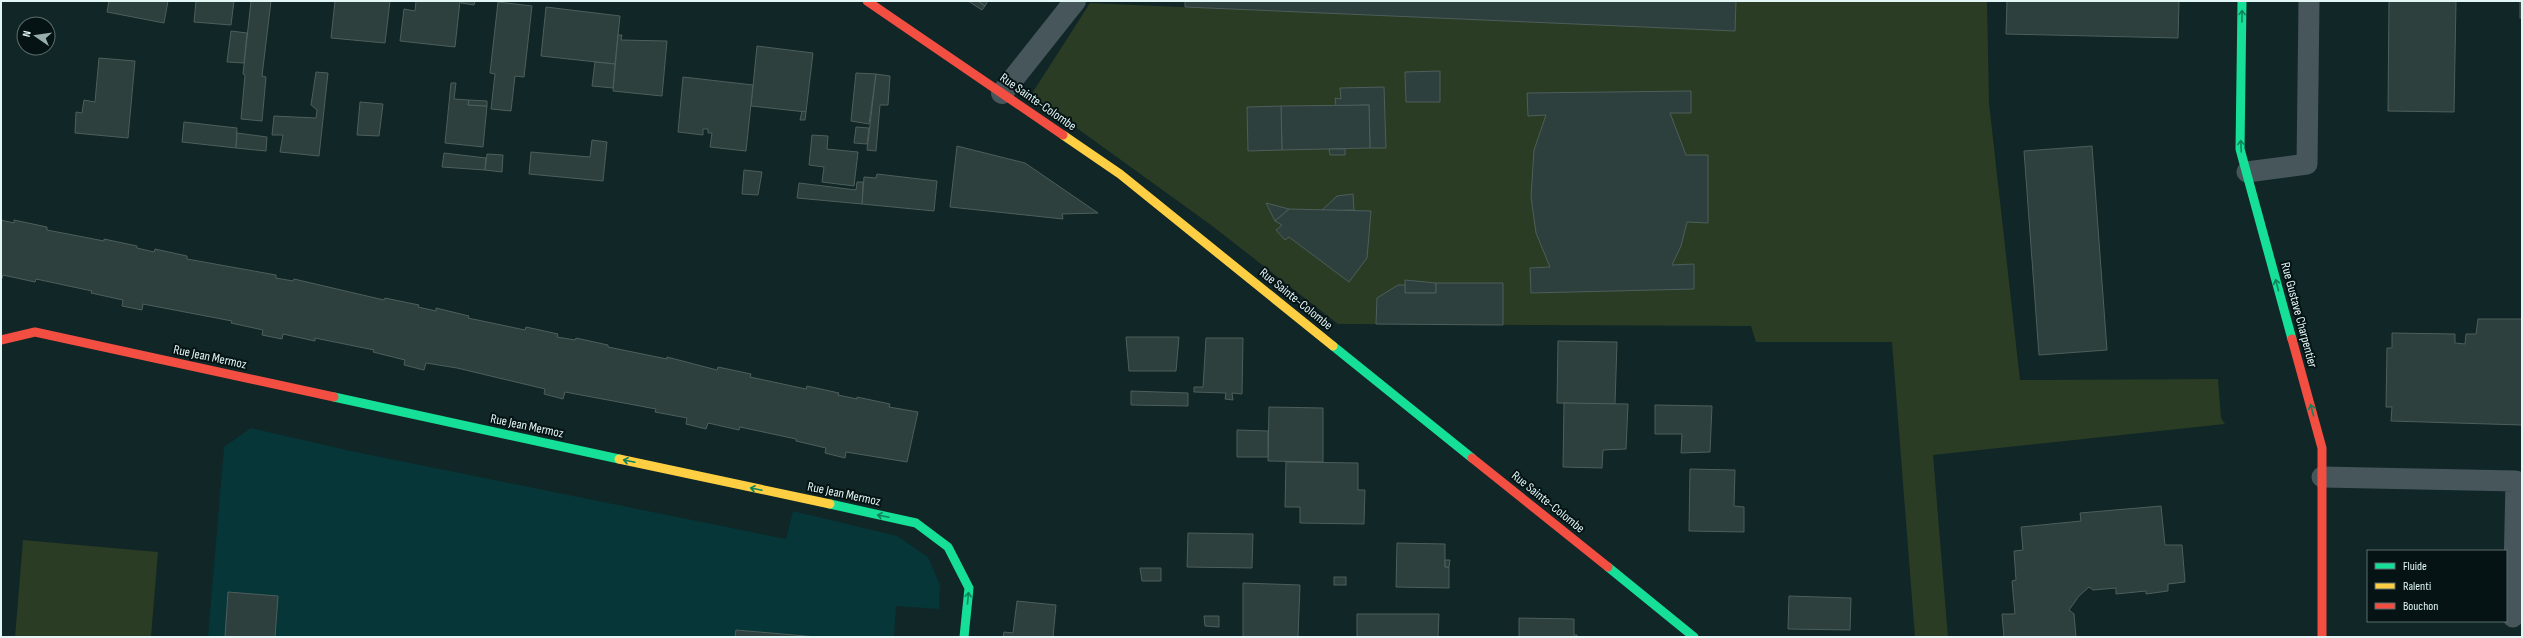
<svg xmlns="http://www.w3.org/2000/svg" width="2523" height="638" viewBox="0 0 2523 638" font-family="'Sofia Sans Condensed',sans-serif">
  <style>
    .built { fill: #063638 }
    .green { fill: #2a3c24 }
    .building { fill: #2d403d; stroke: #4e5e5b }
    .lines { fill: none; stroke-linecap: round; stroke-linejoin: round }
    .lane { stroke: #46565b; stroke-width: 21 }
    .street { stroke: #46565b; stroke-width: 22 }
    .fast { stroke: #16e098; stroke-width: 9 }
    .slow { stroke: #ffcf43; stroke-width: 9 }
    .jam { stroke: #f24e42; stroke-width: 9 }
    .oneway { stroke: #0e845d }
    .labels { text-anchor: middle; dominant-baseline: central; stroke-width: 4; stroke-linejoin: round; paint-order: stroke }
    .street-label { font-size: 13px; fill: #e2f6f6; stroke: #051314 }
  </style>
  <rect width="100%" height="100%" fill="#112626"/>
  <polygon class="built" points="251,428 351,451 786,539 793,511 897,536 928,557 940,585 939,609 896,606 894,637 817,637 736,630 735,637 208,637 224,447"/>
  <g class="green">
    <polygon points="1736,1 1987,1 1989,103 2020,380 2218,379 2221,418 2225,424 1933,455 1948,637 1915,637 1892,342 1756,342 1751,326 1338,324 1211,225 1031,95 1090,3 1734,31"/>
    <polygon points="23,540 158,552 151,637 15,637"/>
  </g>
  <g class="building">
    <polygon points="109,1 168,1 164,23 107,12"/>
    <polygon points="196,1 234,1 231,25 194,22"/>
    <polygon points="251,1 271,1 262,76 266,77 262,121 241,119 245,75 243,74"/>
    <polygon points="335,1 390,1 385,43 331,38"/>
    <polygon points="416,1 460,1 455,47 400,41 404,9 415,11"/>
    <polygon points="461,1 475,1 474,5 461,3"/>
    <polygon points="968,1 978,1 985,6 982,10"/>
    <polygon points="978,1 988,1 985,6"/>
    <polygon points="1185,1 1736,1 1735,31 1185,7"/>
    <polygon points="2007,1 2179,1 2178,38 2006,34"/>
    <polygon points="2389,1 2456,1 2454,112 2388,111"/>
    <rect x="2520" y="1" width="2" height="17"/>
    <polygon points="498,2 532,6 524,77 515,76 511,111 491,109 495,74 490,73"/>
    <polygon points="546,7 620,16 615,64 541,56"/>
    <polygon points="231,31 247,33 244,63 227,62"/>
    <polygon points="618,35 622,35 621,40 667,41 662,96 613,91"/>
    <polygon points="757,46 813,53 806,112 751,106"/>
    <polygon points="99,58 135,61 128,138 75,133 76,112 82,113 84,100 95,102"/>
    <polygon points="595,62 615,64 613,88 592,86"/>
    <polygon points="1440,71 1440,102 1406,102 1405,72"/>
    <polygon points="316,72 328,73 319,156 280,152 283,135 272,135 274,116 316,118 317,110 311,105"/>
    <polygon points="856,73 876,74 869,124 851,121"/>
    <polygon points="876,74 890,76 888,105 880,105 876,151 867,150"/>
    <polygon points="683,77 753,85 746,151 710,147 712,133 708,133 708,129 703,129 703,135 678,132"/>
    <polygon points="451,83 456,83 454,99 469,100 468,105 487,106 483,147 445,143"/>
    <polygon points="1384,87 1386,148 1370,148 1369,105 1336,106 1335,98 1341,99 1340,88"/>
    <polygon points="1691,91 1691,113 1670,113 1686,155 1708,155 1708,223 1687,222 1681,246 1672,265 1694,264 1694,289 1531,293 1530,268 1550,267 1536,233 1531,197 1534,150 1546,115 1528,116 1527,93"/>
    <polygon points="469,100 487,101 487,106 468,105"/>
    <polygon points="360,102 383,104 379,136 357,135"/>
    <polygon points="1369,105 1370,148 1282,150 1281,106"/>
    <polygon points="1281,106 1282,150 1248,151 1247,107"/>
    <polygon points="802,111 806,112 805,120 800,120"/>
    <polygon points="184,122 237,128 236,148 182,142"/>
    <polygon points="856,127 869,128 867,144 854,143"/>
    <polygon points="237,133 267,137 266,151 236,148"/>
    <polygon points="812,135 828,136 827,149 858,152 854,186 822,182 824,167 809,165"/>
    <polygon points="592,140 607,142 603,181 529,174 531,152 590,157"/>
    <polygon points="957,146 1025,163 1098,213 1062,214 1063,219 950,207"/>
    <polygon points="2092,146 2107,350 2039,355 2024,151"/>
    <polygon points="1329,149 1345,149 1345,155 1330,155"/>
    <polygon points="444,153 486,158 485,170 442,167"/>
    <polygon points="487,154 503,155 502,172 485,170"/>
    <polygon points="744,170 762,172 758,195 742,194"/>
    <polygon points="877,174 937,181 934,211 862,204 864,177 876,178"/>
    <polygon points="857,182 863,182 862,204 797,198 799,183 856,190"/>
    <polygon points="1353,194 1354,210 1321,211 1337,196"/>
    <polygon points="1266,203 1289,209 1275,221"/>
    <polygon points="1289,209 1371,211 1367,258 1349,282 1289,237 1285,240 1276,230 1282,225 1275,221"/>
    <polygon points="1,220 14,223 14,220 47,227 47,230 104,241 104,239 137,246 137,248 154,252 155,249 187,256 187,259 276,275 276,278 293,281 294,279 384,300 385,298 419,305 418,307 436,311 436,308 469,316 468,318 525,330 526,327 558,334 557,337 575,340 576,338 608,345 608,347 667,359 667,357 717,370 718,367 751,374 750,377 806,389 807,386 839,393 838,395 857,399 857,397 890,404 889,407 918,412 907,462 846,452 845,458 825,453 826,448 796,441 796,439 740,427 739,430 708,423 706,429 686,424 687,418 655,412 656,409 565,392 563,399 544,394 545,389 457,368 426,363 424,370 404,365 405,360 373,352 374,350 315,338 315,341 283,334 282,339 262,335 263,330 231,323 232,321 143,304 142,310 122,306 123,300 91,293 92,291 36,279 35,282 3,275 1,281"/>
    <polygon points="1405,280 1436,283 1436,293 1405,293"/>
    <polygon points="1436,283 1503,283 1503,325 1376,324 1377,298 1398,285 1405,285 1405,293 1436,293"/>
    <polygon points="2478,319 2522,319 2522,425 2391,421 2392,407 2386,407 2387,348 2392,348 2392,333 2455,334 2455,343 2465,344 2466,334 2476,334"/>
    <polygon points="1126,337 1179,337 1176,371 1129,371"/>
    <polygon points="1206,338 1243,338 1242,394 1232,393 1233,400 1225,399 1226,393 1194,392 1194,387 1203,387"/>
    <polygon points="1558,341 1617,342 1615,404 1557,403"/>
    <polygon points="1131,391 1188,393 1188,406 1131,405"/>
    <polygon points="1564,403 1628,404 1626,449 1603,450 1602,468 1563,467"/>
    <polygon points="1655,405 1712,406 1710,452 1681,453 1682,434 1655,434"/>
    <polygon points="1269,407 1323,408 1323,462 1268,461"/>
    <polygon points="1237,430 1268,431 1268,457 1237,457"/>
    <polygon points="1286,462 1358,463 1358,490 1365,490 1364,524 1300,523 1300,507 1285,507"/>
    <polygon points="1690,469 1735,470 1734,506 1744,507 1744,532 1689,531"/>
    <polygon points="2161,506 2165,545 2182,545 2185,582 2168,584 2168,591 2146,594 2146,591 2116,594 2116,588 2093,590 2089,587 2079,596 2069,610 2074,614 2076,637 2004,637 2002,614 2015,614 2012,581 2016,580 2014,551 2023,550 2021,527 2081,521 2080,513"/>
    <polygon points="1188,533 1253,534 1252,568 1187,567"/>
    <polygon points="1397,543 1445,544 1445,567 1449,567 1449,588 1396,587"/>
    <polygon points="1445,560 1450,560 1449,567 1445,567"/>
    <polygon points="1140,568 1161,568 1161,581 1142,581"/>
    <rect x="1334" y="577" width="12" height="8"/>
    <polygon points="1243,583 1300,585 1298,637 1243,637"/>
    <polygon points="228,592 278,596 275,637 225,637"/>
    <polygon points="1789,596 1851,598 1850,630 1788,629"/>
    <polygon points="1017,601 1056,605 1053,637 1003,637 1004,632 1013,633"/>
    <polygon points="1357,614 1439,614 1438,637 1357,637"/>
    <polygon points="1204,616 1219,616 1219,627 1205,626"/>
    <polygon points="1519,618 1574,619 1574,635 1577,635 1577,637 1519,637"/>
    <polygon points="736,630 817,637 735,637"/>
  </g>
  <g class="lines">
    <g class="lane">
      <polyline points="2247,172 2307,164 2309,1"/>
      <polyline points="2322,477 2516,481 2513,617"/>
    </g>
    <polyline class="street" points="1002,93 1075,1"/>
    <g class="fast">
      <polyline points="2242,1 2240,149 2292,339"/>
      <polyline points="1333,346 1472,458"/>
      <polyline points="334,397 619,459"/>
      <polyline points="830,504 916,523 948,547 969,588 964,637"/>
      <polyline points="1608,567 1694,637"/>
    </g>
    <g class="slow">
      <polyline points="1063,135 1120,174 1333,346"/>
      <polyline points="619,459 830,504"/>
    </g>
    <g class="jam">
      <polyline points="867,1 1063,135"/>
      <polyline points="2292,339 2322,448 2322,637"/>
      <polyline points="1,340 35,332 334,397"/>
      <polyline points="1472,458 1608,567"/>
    </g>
  </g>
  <defs><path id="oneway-shaft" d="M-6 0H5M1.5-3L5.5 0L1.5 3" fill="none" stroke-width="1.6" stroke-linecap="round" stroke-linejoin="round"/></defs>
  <g class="oneway">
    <use href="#oneway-shaft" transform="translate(2242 16) rotate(-89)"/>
    <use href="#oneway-shaft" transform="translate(2241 146) rotate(-93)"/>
    <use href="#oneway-shaft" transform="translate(2277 285) rotate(-105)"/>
    <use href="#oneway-shaft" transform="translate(2312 410) rotate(-105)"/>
    <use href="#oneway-shaft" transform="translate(629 461) rotate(-168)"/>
    <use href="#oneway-shaft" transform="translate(756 489) rotate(-168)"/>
    <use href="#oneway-shaft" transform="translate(883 516) rotate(-168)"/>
    <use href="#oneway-shaft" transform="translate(968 598) rotate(-85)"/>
  </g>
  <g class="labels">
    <g class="street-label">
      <text transform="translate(1038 102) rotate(35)">Rue Sainte-Colombe</text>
      <text transform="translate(1296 299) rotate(39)">Rue Sainte-Colombe</text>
      <text transform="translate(2299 315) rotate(75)">Rue Gustave Charpentier</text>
      <text transform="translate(210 357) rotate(12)">Rue Jean Mermoz</text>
      <text transform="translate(527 426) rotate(12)">Rue Jean Mermoz</text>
      <text transform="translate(844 494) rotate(12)">Rue Jean Mermoz</text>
      <text transform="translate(1548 502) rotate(39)">Rue Sainte-Colombe</text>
    </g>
  </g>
  <rect width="2523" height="638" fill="none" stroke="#e2f6f6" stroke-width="4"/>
  <rect x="2367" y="550" width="140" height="72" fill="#051314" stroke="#5d6e6e"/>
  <rect x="2375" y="563" width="20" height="6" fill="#16e098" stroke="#5d6e6e"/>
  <text x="2403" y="570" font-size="12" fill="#e2f6f6">Fluide</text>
  <rect x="2375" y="583" width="20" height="6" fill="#ffcf43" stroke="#5d6e6e"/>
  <text x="2403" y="590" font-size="12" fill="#e2f6f6">Ralenti</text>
  <rect x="2375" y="603" width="20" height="6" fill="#f24e42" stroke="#5d6e6e"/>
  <text x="2403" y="610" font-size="12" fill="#e2f6f6">Bouchon</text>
  <g transform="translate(36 36) rotate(283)"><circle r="19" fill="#051314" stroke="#5d6e6e"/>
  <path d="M0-3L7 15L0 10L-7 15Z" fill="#99adad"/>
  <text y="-6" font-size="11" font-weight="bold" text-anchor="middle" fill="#e2f6f6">N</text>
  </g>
</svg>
